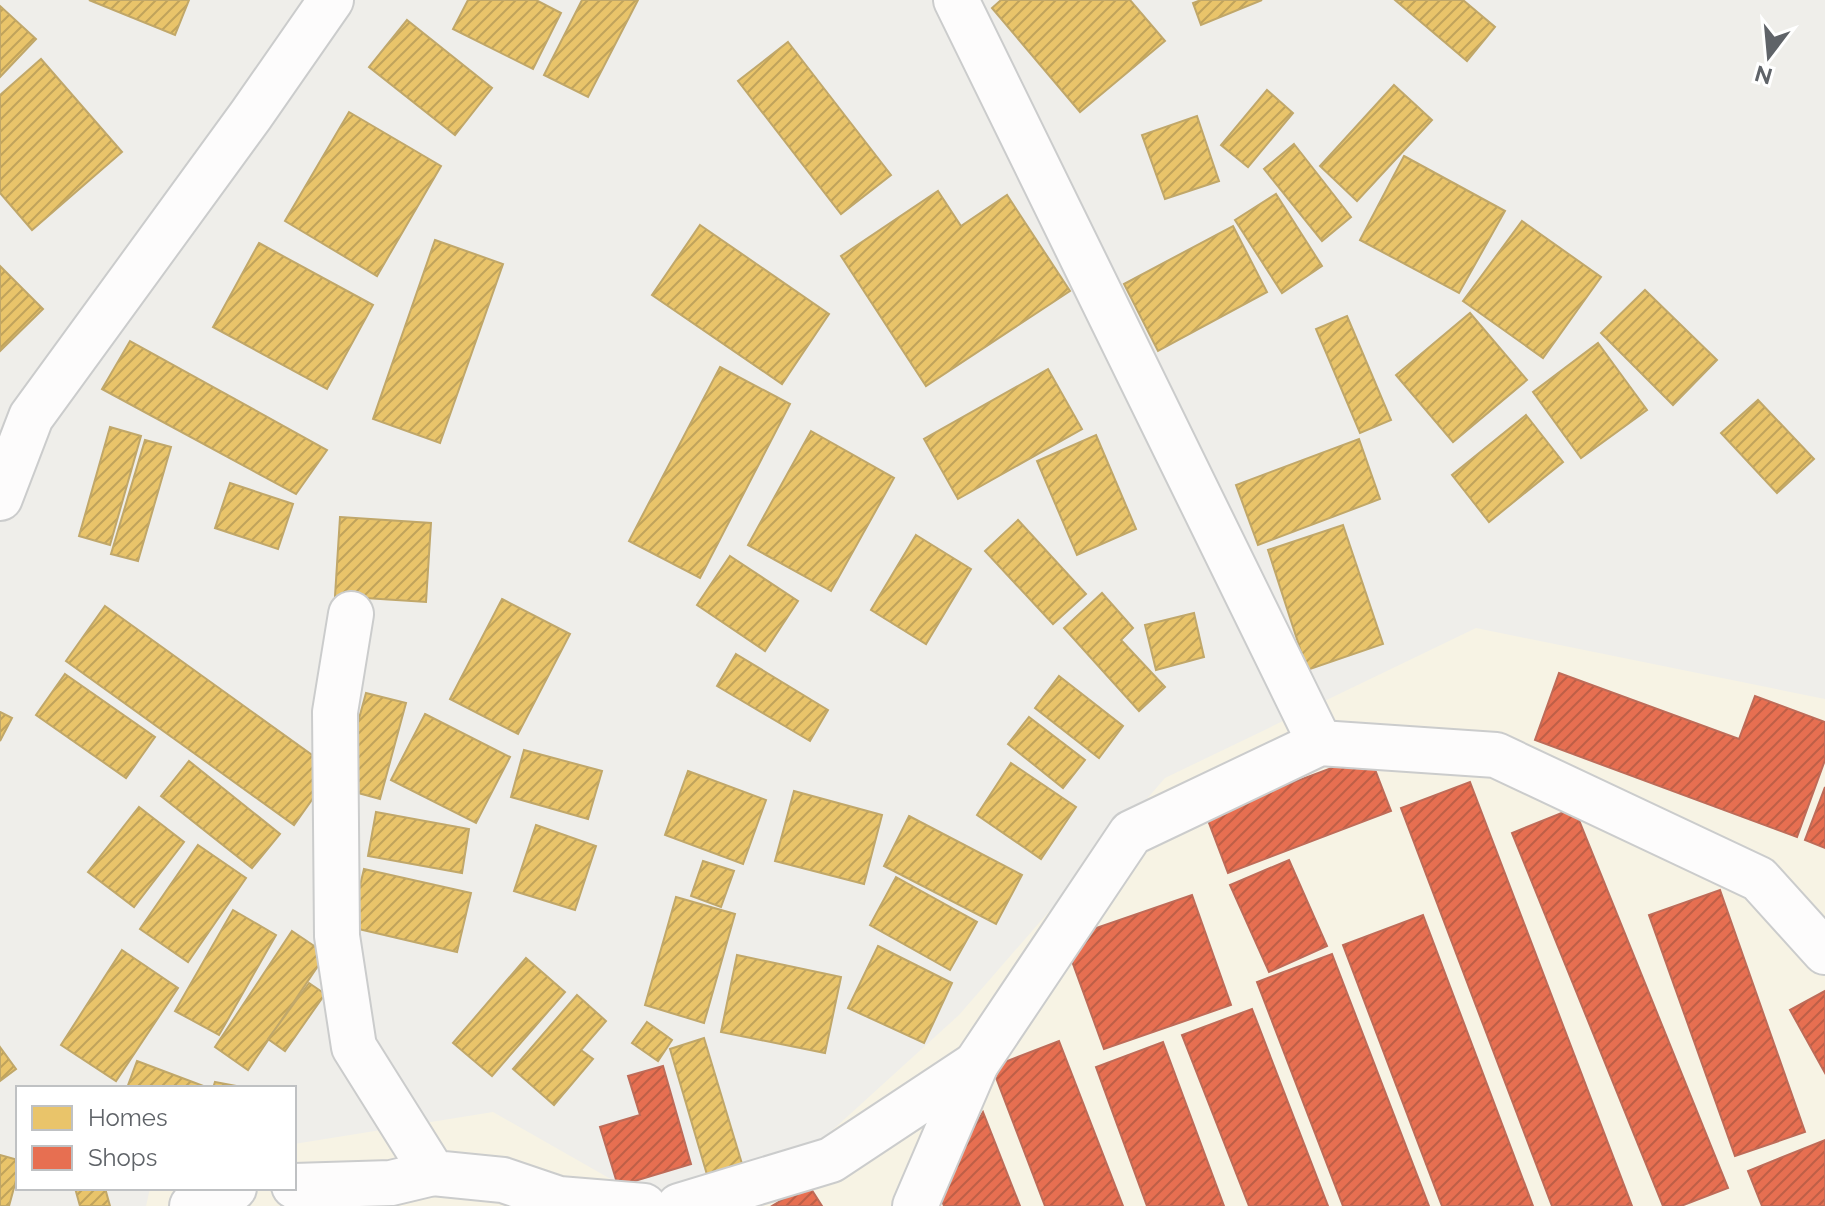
<svg xmlns="http://www.w3.org/2000/svg" width="1825" height="1206" viewBox="0 0 1825 1206" font-family="Raleway,sans-serif">
  <style>
    .commercial { fill: #f7f3e4 }
    .homes { fill: url(#homes-hatch); stroke: #c0a769; stroke-width: 2 }
    .shops { fill: url(#shops-hatch); stroke: #be6b58; stroke-width: 2 }
    .lines { fill: none; stroke-linecap: round; stroke-linejoin: round }
    .minor-casing { stroke: #cbcccc; stroke-width: 48 }
    .minor { stroke: #fdfcfc; stroke-width: 44 }
  </style>
  <defs>
    <pattern id="homes-hatch" width="6" height="6" patternUnits="userSpaceOnUse" patternTransform="scale(2)"><rect width="6" height="6" fill="#e9c46a"/><path d="M-1 1l2-2M0 6l6-6M5 7l2-2" fill="none" stroke="#c0a35b"/></pattern>
    <pattern id="shops-hatch" width="6" height="6" patternUnits="userSpaceOnUse" patternTransform="scale(2)"><rect width="6" height="6" fill="#e76f51"/><path d="M-1 1l2-2M0 6l6-6M5 7l2-2" fill="none" stroke="#be5f47"/></pattern>
  </defs>
  <rect width="100%" height="100%" fill="#efeeea"/>
  <g class="commercial">
    <polygon points="1476,628 1825,699 1825,1206 749,1206 959,1015 1165,778"/>
    <polygon points="493,1112 658,1206 146,1206 150,1188 294,1188 294,1144"/>
  </g>
  <g class="homes">
    <polygon points="89,0 189,0 175,35"/>
    <polygon points="468,0 536,0 561,13 533,69 453,29"/>
    <polygon points="582,0 638,0 588,97 544,75"/>
    <polygon points="1001,0 1130,0 1165,41 1080,112 992,8"/>
    <polygon points="1201,0 1262,0 1201,25 1193,3"/>
    <polygon points="1395,0 1463,0 1495,27 1467,61"/>
    <polygon points="0,6 36,39 0,77"/>
    <polygon points="407,20 492,88 455,135 369,67"/>
    <polygon points="788,42 891,175 841,214 738,81"/>
    <polygon points="41,59 122,152 32,230 0,193 0,95"/>
    <polygon points="1394,85 1432,120 1357,201 1320,166"/>
    <polygon points="1267,90 1293,113 1248,167 1221,145"/>
    <polygon points="349,112 441,166 377,276 285,221"/>
    <polygon points="1197,116 1219,181 1165,199 1142,135"/>
    <polygon points="1294,144 1351,217 1322,241 1264,169"/>
    <polygon points="1404,156 1505,211 1459,293 1360,240"/>
    <polygon points="938,191 961,226 1007,195 1070,291 926,386 841,256"/>
    <polygon points="1276,194 1322,266 1282,293 1235,220"/>
    <polygon points="1522,221 1601,277 1543,358 1463,301"/>
    <polygon points="700,225 829,314 782,384 652,295"/>
    <polygon points="1233,226 1267,292 1158,351 1124,284"/>
    <polygon points="435,240 503,264 440,443 373,419"/>
    <polygon points="259,243 373,305 327,389 213,327"/>
    <polygon points="0,266 43,309 0,351"/>
    <polygon points="1645,290 1717,360 1673,405 1601,333"/>
    <polygon points="1470,313 1527,380 1453,442 1396,375"/>
    <polygon points="1347,316 1391,420 1360,433 1316,329"/>
    <polygon points="130,341 327,450 296,494 102,389"/>
    <polygon points="1598,343 1647,410 1581,458 1533,392"/>
    <polygon points="720,367 790,404 700,578 629,541"/>
    <polygon points="1048,369 1082,429 958,499 924,439"/>
    <polygon points="1758,400 1814,459 1777,493 1721,433"/>
    <polygon points="1526,415 1563,462 1489,522 1452,475"/>
    <polygon points="110,427 141,436 110,545 79,536"/>
    <polygon points="811,431 894,478 831,591 748,545"/>
    <polygon points="1096,435 1136,529 1077,555 1037,461"/>
    <polygon points="1359,439 1380,499 1258,545 1236,485"/>
    <polygon points="145,440 171,447 138,561 111,554"/>
    <polygon points="230,483 293,504 278,549 215,528"/>
    <polygon points="340,517 431,523 426,602 335,596"/>
    <polygon points="1018,520 1086,594 1053,624 985,551"/>
    <polygon points="1343,525 1383,644 1307,670 1268,550"/>
    <polygon points="916,535 971,569 926,644 871,610"/>
    <polygon points="730,556 798,601 765,651 697,605"/>
    <polygon points="1102,593 1133,628 1121,640 1165,687 1139,711 1064,628"/>
    <polygon points="502,599 570,634 518,734 450,699"/>
    <polygon points="105,606 333,770 294,825 66,661"/>
    <polygon points="1194,613 1204,657 1156,670 1145,625"/>
    <polygon points="736,654 828,710 810,741 717,686"/>
    <polygon points="65,674 155,737 126,778 36,715"/>
    <polygon points="1059,676 1123,726 1099,758 1035,708"/>
    <polygon points="366,693 406,703 380,799 340,788"/>
    <polygon points="0,712 12,718 0,741"/>
    <polygon points="425,714 510,757 476,823 391,780"/>
    <polygon points="1029,717 1085,760 1063,788 1008,744"/>
    <polygon points="524,750 602,771 588,819 511,797"/>
    <polygon points="189,761 280,834 252,868 161,796"/>
    <polygon points="1011,763 1076,807 1041,859 977,815"/>
    <polygon points="688,771 766,800 743,864 665,835"/>
    <polygon points="794,791 882,815 864,884 775,861"/>
    <polygon points="139,807 184,842 134,907 88,872"/>
    <polygon points="376,812 469,829 462,873 368,856"/>
    <polygon points="909,816 1022,875 996,924 884,866"/>
    <polygon points="536,825 596,846 575,910 514,891"/>
    <polygon points="198,845 246,878 188,962 140,929"/>
    <polygon points="703,861 734,871 721,907 691,896"/>
    <polygon points="364,869 471,893 457,952 350,927"/>
    <polygon points="896,877 977,922 950,970 870,925"/>
    <polygon points="676,897 735,914 704,1023 645,1005"/>
    <polygon points="233,910 276,935 219,1035 175,1011"/>
    <polygon points="292,931 326,954 248,1070 215,1047"/>
    <polygon points="878,946 952,983 924,1043 848,1008"/>
    <polygon points="122,950 178,988 116,1081 61,1045"/>
    <polygon points="737,955 841,977 825,1053 721,1032"/>
    <polygon points="526,958 565,992 492,1076 453,1043"/>
    <polygon points="309,983 325,994 285,1051 268,1039"/>
    <polygon points="577,995 606,1021 581,1050 593,1059 554,1105 513,1069"/>
    <polygon points="647,1022 672,1040 658,1061 632,1043"/>
    <polygon points="704,1038 743,1167 708,1178 670,1049"/>
    <polygon points="0,1047 16,1069 0,1081"/>
    <polygon points="137,1061 206,1087 206,1088 127,1088"/>
    <polygon points="215,1082 247,1088 213,1088"/>
    <polygon points="0,1155 18,1160 18,1173 9,1206 0,1206"/>
    <polygon points="75,1188 105,1188 110,1206 80,1206"/>
  </g>
  <g class="shops">
    <polygon points="1559,673 1739,739 1755,696 1825,722 1825,760 1797,837 1535,740"/>
    <polygon points="1369,754 1391,811 1228,873 1206,815"/>
    <polygon points="1470,782 1632,1206 1552,1206 1401,808"/>
    <polygon points="1825,787 1825,848 1805,840"/>
    <polygon points="1574,808 1728,1188 1681,1206 1663,1206 1512,833"/>
    <polygon points="1289,860 1327,946 1269,972 1230,885"/>
    <polygon points="1720,890 1805,1132 1735,1156 1649,915"/>
    <polygon points="1192,895 1231,1005 1104,1049 1064,939"/>
    <polygon points="1423,915 1533,1206 1442,1206 1343,945"/>
    <polygon points="1332,954 1429,1206 1343,1206 1257,982"/>
    <polygon points="1825,991 1825,1073 1790,1010"/>
    <polygon points="1252,1009 1328,1206 1249,1206 1182,1035"/>
    <polygon points="1059,1041 1123,1206 1045,1206 992,1067"/>
    <polygon points="1163,1042 1224,1206 1147,1206 1096,1067"/>
    <polygon points="663,1066 691,1164 618,1186 600,1127 640,1115 628,1076"/>
    <polygon points="983,1112 1020,1206 944,1206 938,1190"/>
    <polygon points="1825,1140 1825,1206 1762,1206 1748,1171"/>
    <polygon points="808,1184 822,1206 772,1206"/>
  </g>
  <g class="lines">
    <g class="minor-casing">
      <g id="minor">
        <polyline points="956,0 1320,743"/>
        <polyline points="0,498 31,417 251,115 331,0"/>
        <polyline points="351,614 335,712 337,936 354,1047 433,1173 503,1180 559,1199 644,1206"/>
        <polyline points="294,1186 391,1183 433,1173"/>
        <polyline points="192,1206 228,1188 234,1188"/>
        <polyline points="679,1206 831,1160 976,1064"/>
        <polyline points="915,1206 976,1064 1131,833 1320,743 1496,755 1759,879 1825,952"/>
      </g>
    </g>
    <use href="#minor" class="minor"/>
  </g>
  <rect x="16" y="1086" width="280" height="104" fill="#ffffff" stroke="#bfc1c3" stroke-width="2"/>
  <rect x="32" y="1106" width="40" height="24" fill="#e9c46a" stroke="#bfc1c3" stroke-width="2"/>
  <text x="88" y="1126" font-size="24" fill="#5f6368">Homes</text>
  <rect x="32" y="1146" width="40" height="24" fill="#e76f51" stroke="#bfc1c3" stroke-width="2"/>
  <text x="88" y="1166" font-size="24" fill="#5f6368">Shops</text>
  <g transform="translate(1769 56) rotate(196)" stroke="#ffffff" stroke-width="6" paint-order="stroke">
  <path d="M0-6L14 30L0 20L-14 30Z" fill="#5f6368"/>
  <text y="-12" font-size="22" font-weight="bold" text-anchor="middle" fill="#5f6368">N</text>
  </g>
</svg>
